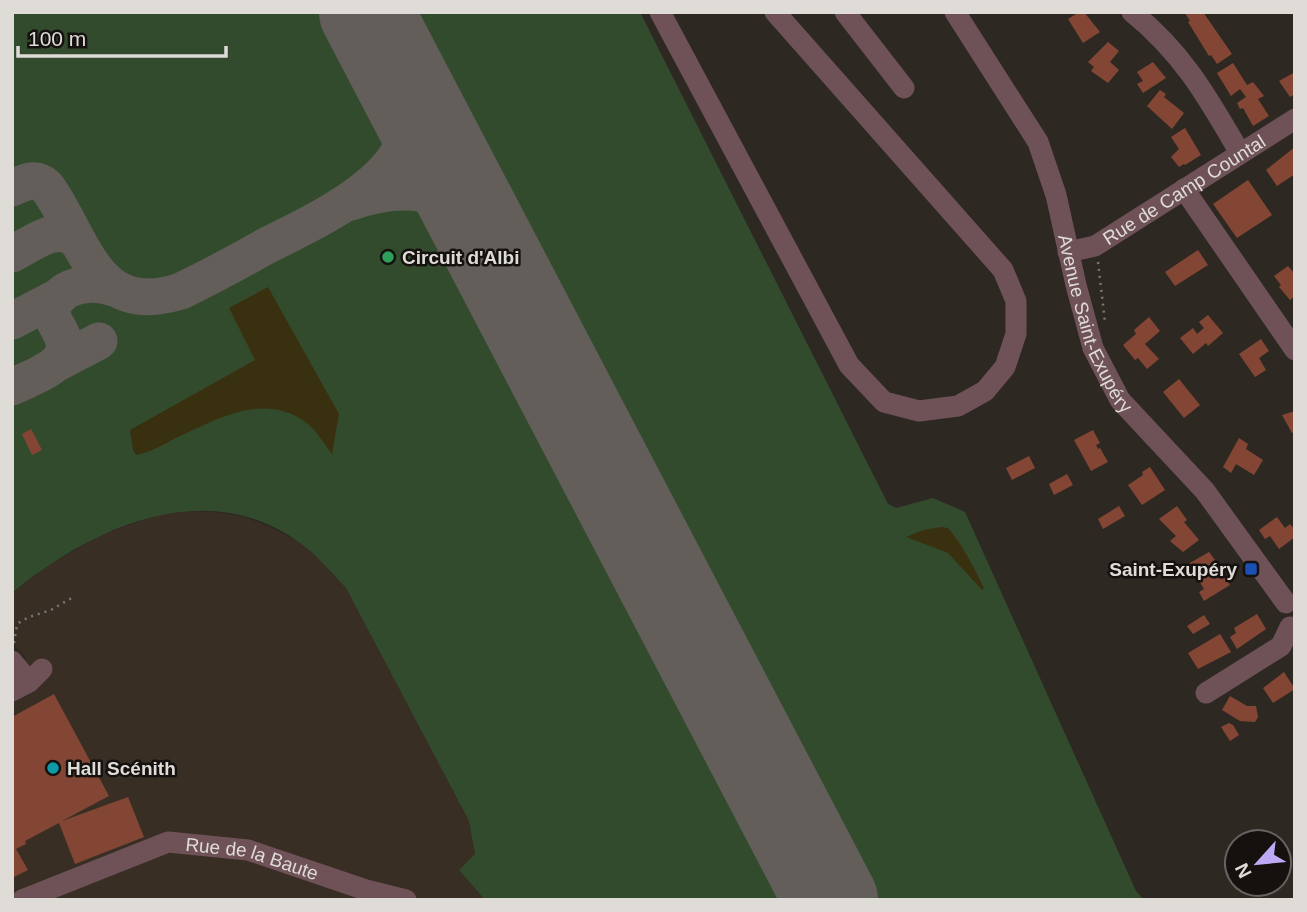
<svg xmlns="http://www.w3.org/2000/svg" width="1307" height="912" viewBox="0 0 1307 912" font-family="Helvetica,sans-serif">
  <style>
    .built { fill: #382e24 }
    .green { fill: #334b2d }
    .sand { fill: #393010 }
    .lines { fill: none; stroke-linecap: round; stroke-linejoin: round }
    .taxiway { stroke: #635e5a; stroke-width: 37 }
    .runway { stroke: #635e5a; stroke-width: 94 }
    .building { fill: #844634 }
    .path { stroke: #7a7671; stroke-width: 2.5; stroke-dasharray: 2 5; stroke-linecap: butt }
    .minor { stroke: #6f5258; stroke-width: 21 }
    .leisure-dot { fill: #2e9e5b; stroke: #14110f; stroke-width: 2.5 }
    .transit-dot { fill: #1a4fb4; stroke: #14110f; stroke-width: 2.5 }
    .culture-dot { fill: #0f9aa8; stroke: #14110f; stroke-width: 2.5 }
    .labels { text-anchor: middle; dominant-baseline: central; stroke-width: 5; stroke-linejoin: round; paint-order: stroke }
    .street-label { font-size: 19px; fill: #dfdcd8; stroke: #14110f }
    .poi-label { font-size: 19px; font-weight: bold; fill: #dfdcd8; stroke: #14110f; text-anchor: start }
  </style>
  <rect width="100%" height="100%" fill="#2e2823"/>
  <polygon class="built" points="188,511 216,512 242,516 270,527 299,542 323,562 346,588 469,821 475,854 459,870 485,900 12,900 12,666 26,658 12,642 12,593 49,565 101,535 157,515"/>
  <path class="green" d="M 12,12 L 640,12 L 888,504 L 896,508 L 933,498 L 965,512 L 1136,891 L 1144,900 L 485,900 L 459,870 L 475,854 L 469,821 L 346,588 C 331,572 318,556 300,543 C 206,474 91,528 12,593 Z"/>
  <g class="sand">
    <path d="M 268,287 L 339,414 L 332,454 C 323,443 316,429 304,421 C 262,392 216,420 176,438 C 164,444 150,453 136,455 L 133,450 L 130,430 L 255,360 L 229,308 Z"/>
    <path d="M 941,527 L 948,528 C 963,545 974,568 984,588 L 982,590 L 948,553 L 906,537 L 923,530 Z"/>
  </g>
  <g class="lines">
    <g class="taxiway">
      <path d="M 12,188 C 25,182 36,176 47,187 C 85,240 94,319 181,291 C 210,277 238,262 266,246 C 313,222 406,182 409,120 C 410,101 399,81 393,64"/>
      <path d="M 351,202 C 380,192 413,187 442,199 C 457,205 469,219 480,230"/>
      <path d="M 12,254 C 31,245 56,223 75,239"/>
      <polyline points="12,321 60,296"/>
      <polyline points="57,363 99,341"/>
      <path d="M 12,387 C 29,378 69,367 64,342 C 62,331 53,323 51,311 C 57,284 92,280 114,288"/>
    </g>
    <polyline class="runway" points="366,12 831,900"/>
  </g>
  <g class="building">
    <polygon points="1079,12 1084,12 1100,32 1083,43 1068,19"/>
    <polygon points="1187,12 1203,12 1232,54 1217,64 1211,55 1209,56 1188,22 1190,21 1185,13"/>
    <polygon points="1108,42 1119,51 1110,62 1119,70 1108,83 1091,71 1094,67 1088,62"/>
    <polygon points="1153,62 1166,78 1143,93 1137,84 1143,81 1137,72"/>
    <polygon points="1233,63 1247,85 1253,82 1264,96 1258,99 1269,116 1253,126 1243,108 1240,109 1237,103 1246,97 1240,89 1231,96 1217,73"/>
    <polygon points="1295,72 1295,94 1290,97 1279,81"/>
    <polygon points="1160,90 1166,94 1164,97 1184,113 1172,129 1147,106"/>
    <polygon points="1185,128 1201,155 1185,165 1184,164 1179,167 1171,157 1179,149 1171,137"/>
    <polygon points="1295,147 1295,174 1277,186 1266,170"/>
    <polygon points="1248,180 1272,215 1237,238 1213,204"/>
    <polygon points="1198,250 1208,265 1175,286 1165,272"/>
    <polygon points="1288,266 1295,274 1295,296 1290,300 1279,287 1281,285 1274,276"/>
    <polygon points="1208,315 1223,333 1208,346 1206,343 1193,354 1180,338 1193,328 1197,334 1204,328 1199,322"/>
    <polygon points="1149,317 1160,331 1145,344 1159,359 1147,369 1138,358 1135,360 1123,345 1136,334 1134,330"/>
    <polygon points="1261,339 1269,351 1259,358 1266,370 1255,377 1239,354"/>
    <polygon points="1179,379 1200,405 1184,418 1163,392"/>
    <polygon points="1295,411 1295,431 1292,433 1282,415"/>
    <polygon points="31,429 42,450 32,455 22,434"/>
    <polygon points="1093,430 1100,443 1096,445 1098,449 1100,448 1108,462 1091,471 1074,440"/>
    <polygon points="1239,438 1248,444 1246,449 1263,460 1254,475 1236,464 1231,473 1223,467"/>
    <polygon points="1029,456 1035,468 1012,480 1006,468"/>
    <polygon points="1150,467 1165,490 1142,505 1128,485 1143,475 1142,472"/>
    <polygon points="1067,474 1073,485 1054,495 1049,484"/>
    <polygon points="1119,506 1125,516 1103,529 1098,519"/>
    <polygon points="1177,506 1187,520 1184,522 1199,540 1183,552 1170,541 1176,536 1159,519"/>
    <polygon points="1277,517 1285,528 1290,524 1295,530 1295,537 1279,549 1270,536 1265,539 1259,530"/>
    <polygon points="1209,552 1215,560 1211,563 1220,576 1221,579 1225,577 1230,585 1204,601 1199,592 1204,589 1194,572 1188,576 1183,567"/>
    <polygon points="1257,614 1266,629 1237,649 1230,637 1236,633 1234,628"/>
    <polygon points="1204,615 1210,624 1193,634 1187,626"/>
    <polygon points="1220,634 1231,652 1198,669 1188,653"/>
    <polygon points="1284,672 1295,689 1273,703 1263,688"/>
    <polygon points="54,694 109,796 62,821 128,797 144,837 75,864 59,823 25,841 26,844 16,849 28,870 12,878 12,717"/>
    <polygon points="1230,696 1247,706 1256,706 1258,717 1255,722 1240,721 1222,710"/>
    <polygon points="1229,723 1233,725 1239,735 1230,741 1221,727"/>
  </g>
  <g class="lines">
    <g class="path">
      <polyline points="1098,262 1105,322"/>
      <polyline points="14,643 17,625 20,622 29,617 51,610 75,596"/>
    </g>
    <g class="minor">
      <polyline points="660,12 849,365 884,402 919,411 958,406 985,391 1005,367 1016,334 1016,301 1003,270 775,12"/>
      <polyline points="845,12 904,88"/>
      <path id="s1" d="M 955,12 L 1038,142 L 1056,195 L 1076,285 L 1093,348 L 1120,400 L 1205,491 L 1286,603"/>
      <path d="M 1132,12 C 1183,53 1208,98 1240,153"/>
      <polyline points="1184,189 1295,350"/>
      <path id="s2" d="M 1068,252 L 1095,246 L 1295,119"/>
      <polyline points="12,661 29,682"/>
      <polyline points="12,691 29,682 42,669"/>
      <polyline points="1206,693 1281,646 1290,627"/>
      <path id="s3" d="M 22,900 L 168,842 L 248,850 L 366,890 L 406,900"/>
    </g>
  </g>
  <circle class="leisure-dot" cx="388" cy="257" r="7"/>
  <rect class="transit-dot" x="1244" y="562" width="14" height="14" rx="3.5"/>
  <circle class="culture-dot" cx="53" cy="768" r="7"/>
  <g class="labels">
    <g class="street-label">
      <text stroke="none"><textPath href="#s2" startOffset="133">Rue de Camp Countal</textPath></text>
      <text stroke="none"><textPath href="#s1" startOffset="345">Avenue Saint-Exupéry</textPath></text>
      <text stroke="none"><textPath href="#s3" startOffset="243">Rue de la Baute</textPath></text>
    </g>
    <g class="poi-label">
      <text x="402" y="257">Circuit d'Albi</text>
      <text x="1237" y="569" text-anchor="end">Saint-Exupéry</text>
      <text x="67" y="768">Hall Scénith</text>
    </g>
  </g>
  <rect width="1307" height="912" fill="none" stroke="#dfdcd8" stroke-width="28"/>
  <g transform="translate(1258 863) rotate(243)"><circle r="33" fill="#14110f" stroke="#65625f" stroke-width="2"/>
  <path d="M0-5L12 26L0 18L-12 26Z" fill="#bea9f5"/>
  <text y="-10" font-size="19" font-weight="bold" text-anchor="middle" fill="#dfdcd8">N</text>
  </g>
  <path d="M18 46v10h208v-10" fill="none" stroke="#dfdcd8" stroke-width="3.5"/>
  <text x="28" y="46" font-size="21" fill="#dfdcd8" stroke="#14110f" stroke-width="5" paint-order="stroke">100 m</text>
</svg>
